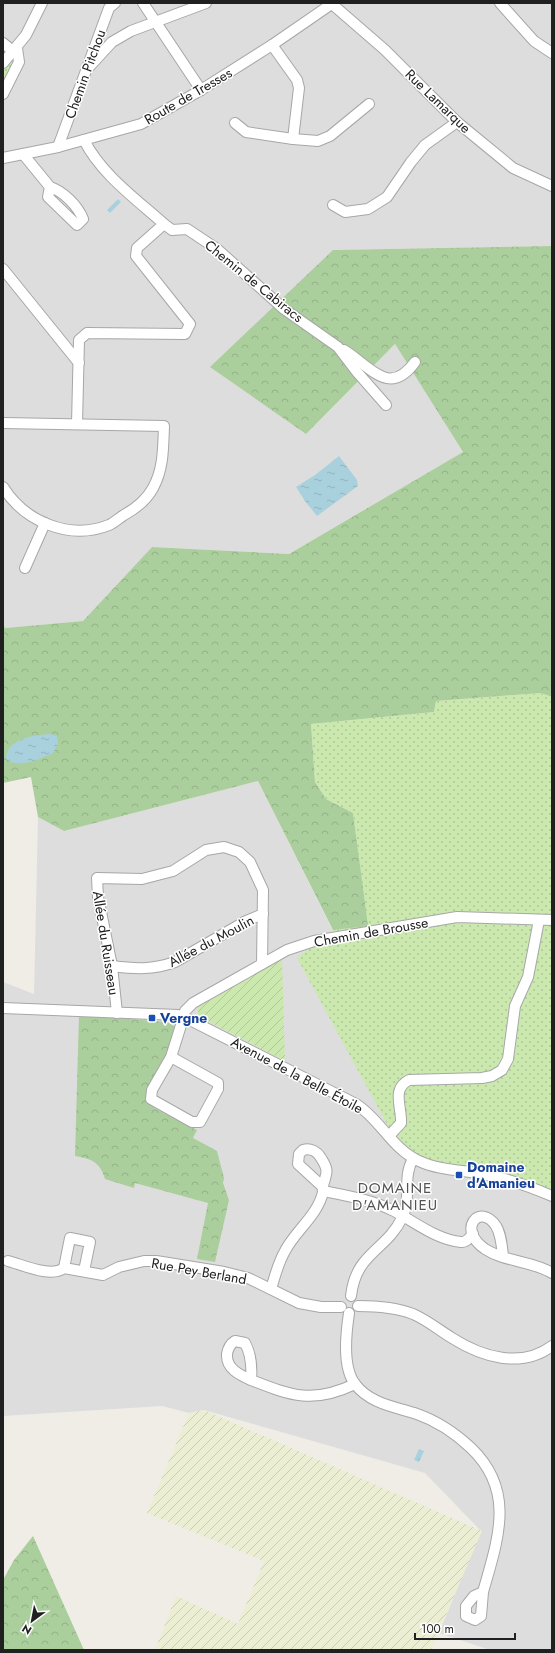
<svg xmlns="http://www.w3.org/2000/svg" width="555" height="1653" viewBox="0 0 555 1653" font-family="Jost,sans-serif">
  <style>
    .residential { fill: #dedddd }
    .farmland { fill: url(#farmland-furrows) }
    .grass { fill: url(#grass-dots) }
    .forest { fill: url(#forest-crowns) }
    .garden { fill: url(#garden-furrows) }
    .water { fill: url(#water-ripples) }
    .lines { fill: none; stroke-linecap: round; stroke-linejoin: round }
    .minor-casing { stroke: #a7a7a7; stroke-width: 12 }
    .minor { stroke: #fff; stroke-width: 10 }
    .transit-dot { fill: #1a4fb4; stroke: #fff; stroke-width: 1.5 }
    .labels { text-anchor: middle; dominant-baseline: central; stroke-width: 3; stroke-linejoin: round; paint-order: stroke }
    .street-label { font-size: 14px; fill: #202020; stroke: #fff }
    .transit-label { font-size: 14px; font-weight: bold; fill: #164399; stroke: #fff; text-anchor: start }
    .neighbourhood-label { font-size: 15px; letter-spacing: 1px; fill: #535353; stroke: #fff }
  </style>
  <defs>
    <pattern id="farmland-furrows" width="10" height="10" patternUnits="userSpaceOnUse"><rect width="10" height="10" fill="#eceed3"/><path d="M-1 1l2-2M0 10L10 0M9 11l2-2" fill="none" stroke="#caccb5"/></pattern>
    <pattern id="grass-dots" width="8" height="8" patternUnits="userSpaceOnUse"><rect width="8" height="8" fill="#cbe9af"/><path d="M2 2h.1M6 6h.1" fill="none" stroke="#aec896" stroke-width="1.8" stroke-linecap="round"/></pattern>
    <pattern id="forest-crowns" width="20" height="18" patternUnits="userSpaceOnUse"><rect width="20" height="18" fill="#abce9d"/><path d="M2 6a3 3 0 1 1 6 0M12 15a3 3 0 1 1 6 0" fill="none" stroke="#93b187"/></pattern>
    <pattern id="garden-furrows" width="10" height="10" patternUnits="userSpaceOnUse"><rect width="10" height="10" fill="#cbe9af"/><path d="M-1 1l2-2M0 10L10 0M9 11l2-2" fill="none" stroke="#aec896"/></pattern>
    <pattern id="water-ripples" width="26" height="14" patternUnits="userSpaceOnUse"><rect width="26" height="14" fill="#a9d1dd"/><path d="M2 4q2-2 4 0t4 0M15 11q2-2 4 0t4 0" fill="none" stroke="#91b3bd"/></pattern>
  </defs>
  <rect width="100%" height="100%" fill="#f0ede7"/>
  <g class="residential">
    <polygon points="3,3 552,3 552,246 333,250 306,434 395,344 463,452 289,554 152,547 83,621 5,628 3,623"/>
    <polygon points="258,781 332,929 552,848 552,1650 490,1650 439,1633 481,1531 425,1473 204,1410 189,1413 162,1406 3,1416 3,982 34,994 38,817 64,831"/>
  </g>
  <polygon class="farmland" points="204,1410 482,1531 431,1650 155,1650 176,1596 238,1624 264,1561 147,1513 189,1413"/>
  <g class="grass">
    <polygon points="12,61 14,64 3,90 3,68"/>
    <polygon points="541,693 552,697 552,1196 437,1167 401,1150 297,958 333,930 367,926 353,813 326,799 315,782 311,724 434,712 436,701"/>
  </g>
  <g class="forest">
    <polygon points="552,246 552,697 541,693 436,701 434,712 311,724 315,782 326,799 353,813 368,926 333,930 258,781 64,831 38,817 31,777 3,783 3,623 5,628 83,621 152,547 289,554 463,452 395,344 306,434 210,367 333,250"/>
    <path d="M 79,1015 L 167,1022 L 176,1027 L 171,1048 L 148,1102 L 154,1108 L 197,1130 L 193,1138 L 217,1151 L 224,1178 L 223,1183 L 229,1200 L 215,1262 L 197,1259 L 208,1203 L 135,1183 L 134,1188 L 105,1179 C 100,1162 92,1159 75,1156 Z"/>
    <polygon points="33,1536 84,1650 3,1650 3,1580 14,1560"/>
  </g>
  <polygon class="garden" points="282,959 285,1061 198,1016 198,1006"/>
  <g class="water">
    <polygon points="118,199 121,202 110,213 107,210"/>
    <polygon points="339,456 357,480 358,486 317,516 305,501 296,487 315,475"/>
    <path d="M 51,734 L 57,736 L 58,744 L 53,753 C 40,759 19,769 6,759 C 6,738 36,735 51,734 Z"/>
    <polygon points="419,1449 424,1451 419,1462 414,1460"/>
  </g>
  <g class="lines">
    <g class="minor-casing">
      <g id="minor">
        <polyline points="143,3 201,90"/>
        <polyline points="500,3 534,41 552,53"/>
        <polyline points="332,4 385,50 457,122 513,168 552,186"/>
        <polyline points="3,43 14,52"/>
        <polyline points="272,45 297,80 299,88 293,139 318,141 330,136 369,104"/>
        <polyline points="3,63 26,35 42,3"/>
        <polyline points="89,67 112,42 131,31 206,3"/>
        <polyline points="3,94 19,62 17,48"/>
        <polyline points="235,123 246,132 293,139"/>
        <path d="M 84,140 C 101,174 136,199 164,224 L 172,230 L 187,229 L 217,249 L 284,309 L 338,347 L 357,372 L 386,405"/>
        <polyline points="58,147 109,8 115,3"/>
        <path d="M 23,154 L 50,187 L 48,197 L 77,225 L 83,219 C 78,206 63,191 50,187"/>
        <polyline points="3,158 58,147 141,124 201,90 272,45 333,3"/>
        <polyline points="333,205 345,212 368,209 387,197 411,162 425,145 457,122"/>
        <polyline points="3,269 79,363"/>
        <path d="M 344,350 C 370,366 389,398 415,362"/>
        <path d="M 3,423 L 164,426 C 163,447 164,468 153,488 C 147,499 135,509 124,515 C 119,518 114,523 109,525 C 69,541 24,521 3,487"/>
        <polyline points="77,424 79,340 87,333 185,334 190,324 136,256 137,248 164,224"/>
        <polyline points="25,568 45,523"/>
        <path d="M 112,966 C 135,969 153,970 175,962 L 246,921 L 263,914"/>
        <polyline points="3,1008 178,1015"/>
        <polyline points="185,1011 193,1003 287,950 314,941 457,917 552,920"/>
        <polyline points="117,1013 112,966 98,897 97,878 142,879 173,871 206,850 224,847 239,852 250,862 263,890 262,964"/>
        <path d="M 188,1019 L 356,1104 C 380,1119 392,1149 419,1161 C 438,1170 461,1170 482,1174 C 506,1178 529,1186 552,1196"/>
        <polyline points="171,1057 218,1083 218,1089 200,1122 192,1122 151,1099 152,1090 171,1057 182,1022"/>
        <path d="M 389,1136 L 401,1123 C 402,1107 391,1089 409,1080 L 482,1078 L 492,1076 L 502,1070 L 508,1059 L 515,1006 L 528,977 L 539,920"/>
        <path d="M 323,1191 C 348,1196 372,1200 394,1211 C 415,1222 437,1240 461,1242 C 466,1243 470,1237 473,1234"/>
        <path d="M 503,1256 C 502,1246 501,1234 496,1226 C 480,1202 456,1229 485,1249 C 505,1262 532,1261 552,1273"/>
        <path d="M 8,1261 C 23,1265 51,1278 64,1268 L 103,1275 L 119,1267 L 144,1261 L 156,1261 L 224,1272 L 248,1278 L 299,1303 L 321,1307 L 341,1307"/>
        <polyline points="64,1268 70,1238 90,1242 84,1271"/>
        <path d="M 271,1289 C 275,1276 278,1263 285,1251 C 295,1231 318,1215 323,1192 C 323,1190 322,1188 323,1186 C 326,1173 330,1172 321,1158 C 317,1151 310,1148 303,1150 L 299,1154 L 298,1164 L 323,1187"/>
        <path d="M 351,1296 C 356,1252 386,1251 402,1218 C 412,1198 402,1177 413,1159"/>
        <path d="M 358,1306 C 377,1306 395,1307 413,1314 C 427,1320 439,1330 452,1338 C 482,1357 521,1369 552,1346"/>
        <path d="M 349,1313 C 346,1333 342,1367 355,1384 C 370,1404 396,1407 417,1414 C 437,1421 455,1433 471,1448 C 516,1491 498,1539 483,1592 L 474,1596 L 466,1606 L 466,1616 L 475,1620 L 481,1616 L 483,1592"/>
        <path d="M 251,1380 C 240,1375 226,1369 227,1354 C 228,1348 230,1344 235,1341 L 245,1343 C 251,1354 252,1368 251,1380 C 292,1396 313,1404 355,1384"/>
      </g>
    </g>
    <use href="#minor" class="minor"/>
  </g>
  <g class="transit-dot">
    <rect x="148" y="1014" width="8" height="8" rx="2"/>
    <rect x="455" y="1171" width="8" height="8" rx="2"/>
  </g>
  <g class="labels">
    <g class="street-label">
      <text transform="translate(85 74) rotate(-70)">Chemin Pitchou</text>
      <text transform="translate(188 96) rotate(-30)">Route de Tresses</text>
      <text transform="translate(438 101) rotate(44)">Rue Lamarque</text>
      <text transform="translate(254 281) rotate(39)">Chemin de Cabiracs</text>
      <text transform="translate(371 932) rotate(-10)">Chemin de Brousse</text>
      <text transform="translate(211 941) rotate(-28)">Allée du Moulin</text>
      <text transform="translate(106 943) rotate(81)">Allée du Ruisseau</text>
      <text transform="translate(297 1075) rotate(28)">Avenue de la Belle Étoile</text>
      <text transform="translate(199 1271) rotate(10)">Rue Pey Berland</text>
    </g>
    <g class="transit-label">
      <text x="160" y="1018">Vergne</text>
      <text x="467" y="1167">Domaine<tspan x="467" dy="16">d'Amanieu</tspan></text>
    </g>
    <g class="neighbourhood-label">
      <text x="395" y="1188">DOMAINE<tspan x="395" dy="17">D'AMANIEU</tspan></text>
    </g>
  </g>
  <rect width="555" height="1653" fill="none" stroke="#202020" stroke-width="8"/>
  <g transform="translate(32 1621) rotate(212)" stroke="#ffffff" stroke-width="3" paint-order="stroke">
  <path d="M0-3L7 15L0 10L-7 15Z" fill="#202020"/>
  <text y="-6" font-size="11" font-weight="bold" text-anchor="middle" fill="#202020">N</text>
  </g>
  <path d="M415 1633v6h100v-6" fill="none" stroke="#202020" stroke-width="2"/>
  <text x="421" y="1633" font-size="12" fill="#202020" stroke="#ffffff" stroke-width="3" paint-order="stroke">100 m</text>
</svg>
